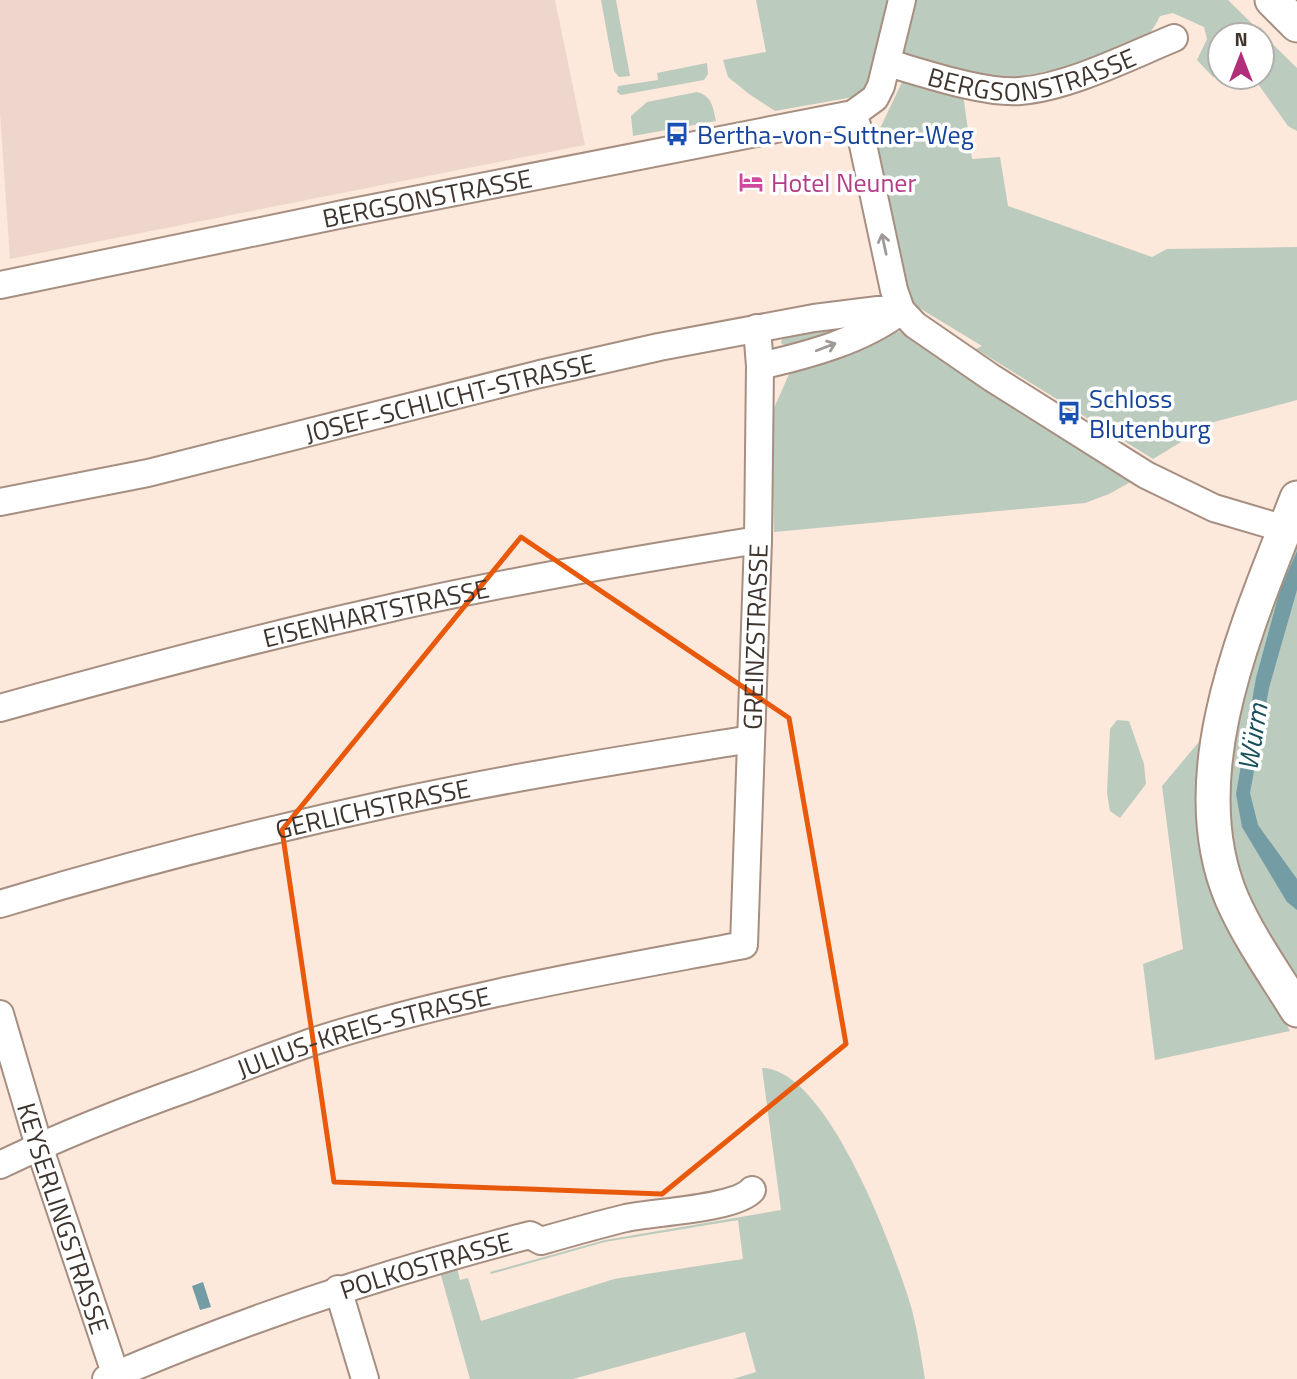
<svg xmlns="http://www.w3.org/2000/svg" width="1297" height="1379" viewBox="0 0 1297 1379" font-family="'Titillium Web',sans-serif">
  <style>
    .industrial { fill: #efd6cd }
    .green { fill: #bbcbbd }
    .water { fill: #749ca5 }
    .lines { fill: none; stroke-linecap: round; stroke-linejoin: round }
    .minor-casing { stroke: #a68f80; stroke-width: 30 }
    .major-casing { stroke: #a68f80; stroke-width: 37 }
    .minor { stroke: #fff; stroke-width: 26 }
    .major { stroke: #fff; stroke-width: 33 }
    .oneway { stroke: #9f9a97 }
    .marked { fill: none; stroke: #e8590c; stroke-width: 5; stroke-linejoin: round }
    .labels { text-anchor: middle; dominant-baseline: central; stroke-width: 7; stroke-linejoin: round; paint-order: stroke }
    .street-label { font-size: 26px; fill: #3f352f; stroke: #fff }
    .transit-label { font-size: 26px; fill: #164399; stroke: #fff; text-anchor: start }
    .hotel-label { font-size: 26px; fill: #b23c85; stroke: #fff; text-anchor: start }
    .water-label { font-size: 28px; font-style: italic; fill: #17505c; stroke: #fff }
  </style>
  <rect width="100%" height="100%" fill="#fde8dc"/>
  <polygon class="industrial" points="0,0 555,0 585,145 10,259 0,113"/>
  <g class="green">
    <polygon points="601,0 616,0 630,76 619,77 614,71"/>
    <polygon points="756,0 892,0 868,86 859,96 775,111 749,94 728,77 723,60 766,52"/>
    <path d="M 910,0 L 1228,0 L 1297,68 L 1297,131 L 1288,126 L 1253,77 L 1262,77 L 1262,35 L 1220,35 L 1220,74 L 1213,77 L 1197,60 L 1207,39 L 1204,27 L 1173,13 L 1160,16 C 1157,22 1153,29 1149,34 C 1132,52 1026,80 1002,78 C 968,75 935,63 903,54 L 900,49 Z"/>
    <polygon points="707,63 708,74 704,80 621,95 617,92 618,86 658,80 657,73"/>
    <polygon points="903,80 963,94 972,159 1000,157 1008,206 1152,257 1167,249 1297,247 1297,400 1214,422 1153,459 976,349 982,346 911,303 903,281 874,141"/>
    <path d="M 697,92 C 712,96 713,107 716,121 L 633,136 L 631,116 L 647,102 Z"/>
    <polygon points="855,320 858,330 794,352 781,343 784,331"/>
    <polygon points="900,331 1070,443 1134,480 1109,494 1085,503 774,532 771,415 790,372"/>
    <polygon points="1297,533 1297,987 1246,900 1225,813 1233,717"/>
    <polygon points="1117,720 1129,721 1144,764 1146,784 1120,818 1110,811 1107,793 1110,729"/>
    <polygon points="1203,737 1214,886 1290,1031 1155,1060 1143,964 1183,949 1162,786"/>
    <path d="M 762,1068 C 828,1068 896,1255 912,1310 C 918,1333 921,1356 925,1379 L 733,1379 L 756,1372 L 745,1332 L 573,1379 L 470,1379 L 440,1272 L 457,1268 L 460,1280 L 468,1278 L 481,1321 L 614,1279 L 743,1259 L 738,1220 L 605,1242 L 491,1274 L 490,1272 L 605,1240 L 781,1210 Z"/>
  </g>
  <g class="water">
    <polygon points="1297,551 1297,590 1269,688 1250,793 1258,825 1297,879 1297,910 1287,902 1242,827 1236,794 1256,678 1280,590"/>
    <polygon points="203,1282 211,1307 200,1310 192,1286"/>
  </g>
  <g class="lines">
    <g class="minor-casing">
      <g id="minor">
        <path id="s1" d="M 888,63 C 923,73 985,94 1020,91 C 1069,87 1128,57 1174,38"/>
        <polyline points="853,114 862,140 894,290 901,310 915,325 992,378 1146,475 1214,508 1285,529"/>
        <path id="s2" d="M 0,285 L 348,213 L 853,114 L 875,98 L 881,86 L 902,0"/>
        <path d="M 760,366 C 808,355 861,341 901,311"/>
        <path id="s3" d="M 0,502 L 148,473 L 540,374 L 659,347 L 814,318 L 878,310 L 901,310"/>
        <path id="s4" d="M 0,708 C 122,674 245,641 369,613 C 497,583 628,561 758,540"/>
        <path id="s5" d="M 0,904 C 132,864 266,830 401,801 C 517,776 634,758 751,739"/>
        <path id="s6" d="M 0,1014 L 39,1146 L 117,1379"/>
        <path id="s7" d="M 0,1165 C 62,1135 126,1110 191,1087 C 232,1072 274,1055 315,1041 C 455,996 601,972 744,945 L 758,540 L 760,366 L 757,328"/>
        <polyline points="338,1289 365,1379"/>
        <path id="s8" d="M 106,1379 C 244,1319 384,1273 530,1235 L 541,1241 C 569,1233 597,1225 626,1218 C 654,1212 735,1209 752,1190"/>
      </g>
    </g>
    <g class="major-casing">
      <g id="major">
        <polyline points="1272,0 1297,25"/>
        <path d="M 1297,498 C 1251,617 1178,773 1232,899 C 1249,938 1275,974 1297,1010"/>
      </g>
    </g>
    <use href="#minor" class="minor"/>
    <use href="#major" class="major"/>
  </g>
  <defs><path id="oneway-shaft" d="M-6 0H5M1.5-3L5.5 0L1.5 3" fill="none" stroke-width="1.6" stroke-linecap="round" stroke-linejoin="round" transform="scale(1.75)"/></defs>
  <g class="oneway">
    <use href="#oneway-shaft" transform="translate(884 244) rotate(-102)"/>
    <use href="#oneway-shaft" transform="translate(826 347) rotate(-21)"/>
  </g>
  <path class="marked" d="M 521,537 L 789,718 L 846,1044 L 662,1194 L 334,1182 L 282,830 Z"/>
  <defs>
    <g id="bus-bare" transform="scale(1.89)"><path d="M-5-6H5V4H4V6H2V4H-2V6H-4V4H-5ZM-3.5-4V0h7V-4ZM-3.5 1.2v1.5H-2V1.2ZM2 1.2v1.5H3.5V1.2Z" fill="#1a4fb4" stroke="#fff" stroke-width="2.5" paint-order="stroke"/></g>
    <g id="hotel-bare" transform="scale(1.89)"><path d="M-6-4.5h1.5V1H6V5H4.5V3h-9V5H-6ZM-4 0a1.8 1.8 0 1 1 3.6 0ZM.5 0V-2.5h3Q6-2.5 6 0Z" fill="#d1479c" stroke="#fff" stroke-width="2.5" paint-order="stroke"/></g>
  </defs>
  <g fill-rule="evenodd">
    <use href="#bus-bare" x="677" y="134"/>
    <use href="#hotel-bare" x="751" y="182"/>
    <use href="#bus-bare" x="1069" y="413"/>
  </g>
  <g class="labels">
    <g class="street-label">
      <text stroke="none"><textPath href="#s1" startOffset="149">BERGSONSTRASSE</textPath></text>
      <text stroke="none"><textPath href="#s2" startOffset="436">BERGSONSTRASSE</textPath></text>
      <text stroke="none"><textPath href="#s3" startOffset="462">JOSEF-SCHLICHT-STRASSE</textPath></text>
      <text stroke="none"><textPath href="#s4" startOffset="388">EISENHARTSTRASSE</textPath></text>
      <text stroke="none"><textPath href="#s7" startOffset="1087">GREINZSTRASSE</textPath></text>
      <text stroke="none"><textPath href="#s5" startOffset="385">GERLICHSTRASSE</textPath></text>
      <text stroke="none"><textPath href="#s7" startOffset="388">JULIUS-KREIS-STRASSE</textPath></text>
      <text stroke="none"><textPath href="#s6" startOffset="214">KEYSERLINGSTRASSE</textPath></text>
      <text stroke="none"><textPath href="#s8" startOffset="340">POLKOSTRASSE</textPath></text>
    </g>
    <g class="transit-label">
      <text x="697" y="134">Bertha-von-Suttner-Weg</text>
      <text x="1089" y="398">Schloss<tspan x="1089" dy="30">Blutenburg</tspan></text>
    </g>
    <g class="hotel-label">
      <text x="771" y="182">Hotel Neuner</text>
    </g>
    <g class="water-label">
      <text transform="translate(1252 737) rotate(-81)">Würm</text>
    </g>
  </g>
  <g transform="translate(1241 56)"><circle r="33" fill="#ffffff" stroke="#b2aeac" stroke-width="2"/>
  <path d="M0-5L12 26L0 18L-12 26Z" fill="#b12e78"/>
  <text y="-10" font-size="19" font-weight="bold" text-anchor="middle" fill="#3f352f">N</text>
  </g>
</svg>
